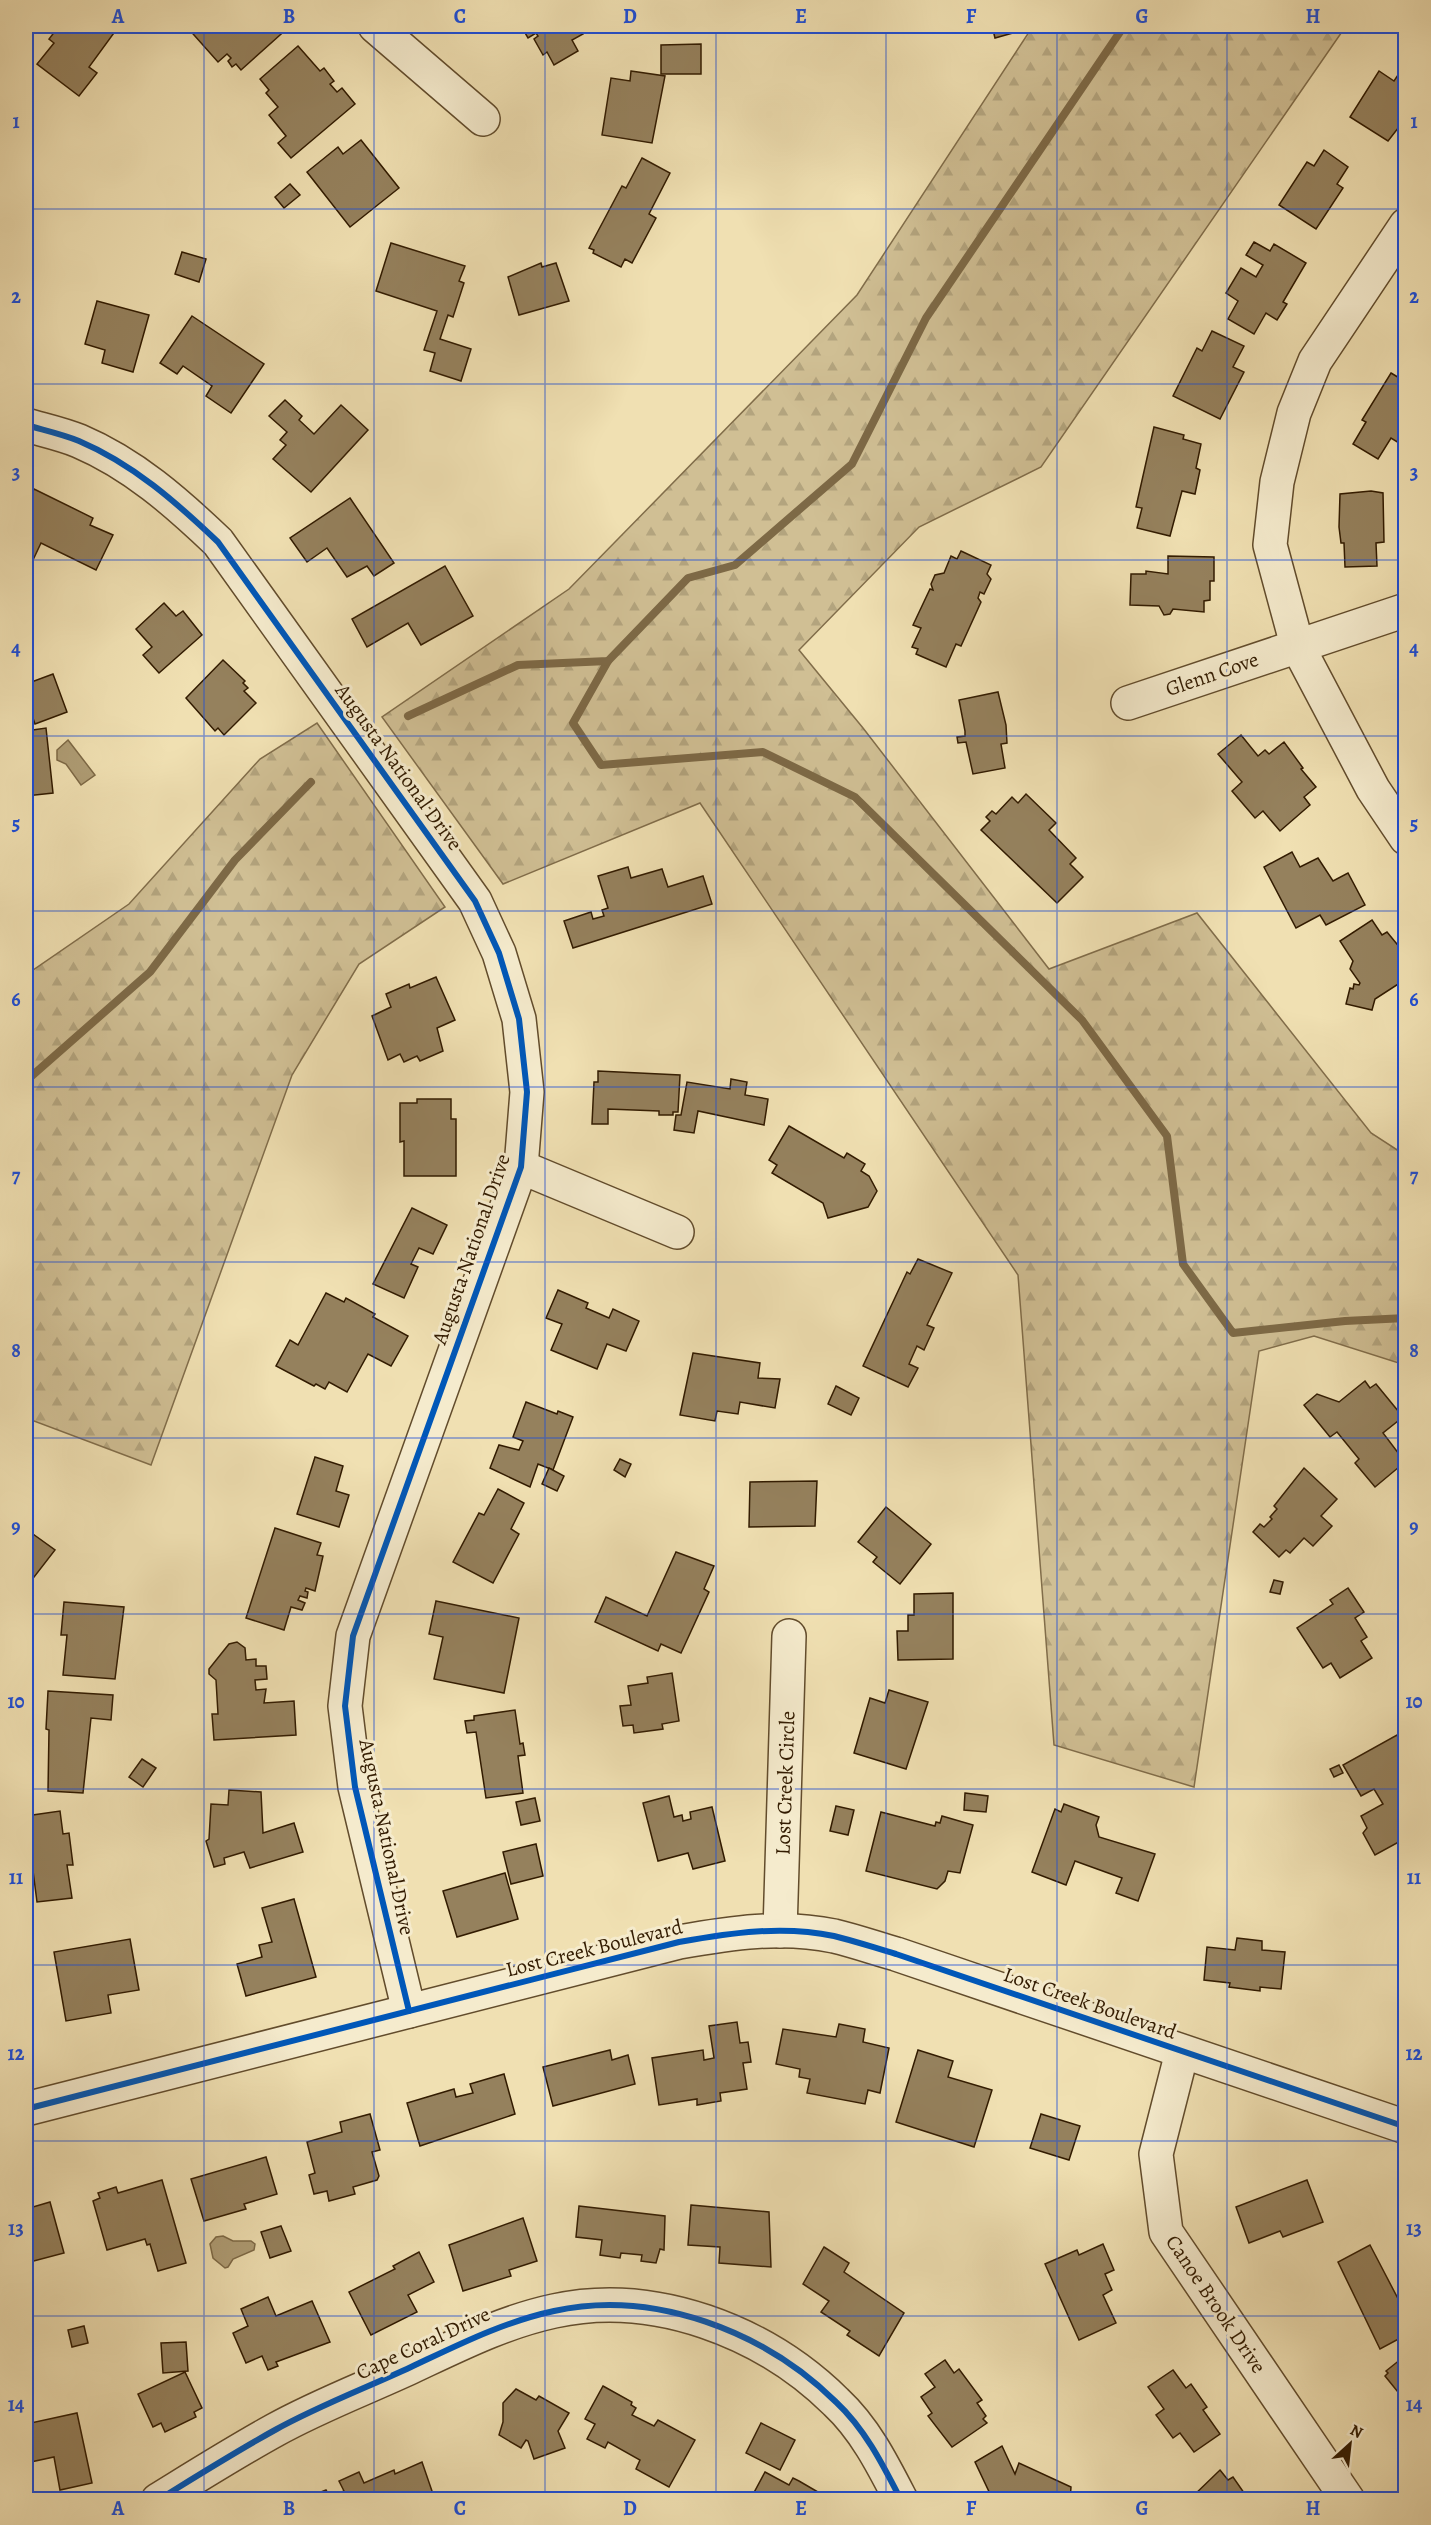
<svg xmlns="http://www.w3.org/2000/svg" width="1431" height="2525" viewBox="0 0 1431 2525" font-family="Alegreya,serif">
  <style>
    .forest { fill: url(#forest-firs); stroke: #816d4a; stroke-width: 1.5 }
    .water { fill: #af9d75; stroke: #7d6946; stroke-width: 1.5 }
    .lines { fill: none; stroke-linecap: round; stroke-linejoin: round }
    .stream { stroke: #7d6946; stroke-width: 8 }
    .building { fill: #95815d; stroke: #321b00; stroke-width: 1.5 }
    .minor-casing { stroke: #624c2c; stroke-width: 36 }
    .minor { stroke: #f5ebcd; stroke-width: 33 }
    .cycleway-casing { stroke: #f5ebcd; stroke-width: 10 }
    .cycleway { stroke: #0057b8; stroke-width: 6 }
    .grid { fill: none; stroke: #1d4ed8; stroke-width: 1.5; stroke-opacity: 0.55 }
    .labels { text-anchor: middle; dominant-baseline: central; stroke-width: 6; stroke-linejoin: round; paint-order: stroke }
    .street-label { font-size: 21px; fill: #321b00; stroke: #f5ebcd }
    .neatline { fill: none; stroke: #1d4ed8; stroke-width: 2 }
    .grid-label { font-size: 20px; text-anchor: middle; font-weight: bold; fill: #1d4ed8 }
  </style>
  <defs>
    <pattern id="forest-firs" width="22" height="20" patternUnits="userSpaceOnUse" patternTransform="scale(1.5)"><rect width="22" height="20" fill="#d0bf94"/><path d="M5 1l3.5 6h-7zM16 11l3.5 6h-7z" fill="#b3a47e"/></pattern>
  </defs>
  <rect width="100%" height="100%" fill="#f0e0b2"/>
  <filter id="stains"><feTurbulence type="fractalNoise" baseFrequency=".00333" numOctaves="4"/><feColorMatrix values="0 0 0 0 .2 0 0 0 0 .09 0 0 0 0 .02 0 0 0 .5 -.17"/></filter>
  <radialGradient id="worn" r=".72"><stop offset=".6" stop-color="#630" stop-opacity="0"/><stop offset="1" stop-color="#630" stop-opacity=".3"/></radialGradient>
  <g class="forest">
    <polygon points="1033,26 1346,26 1041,467 919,527 799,650 863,728 1049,969 1197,913 1371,1133 1405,1155 1405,1365 1314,1336 1259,1351 1194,1787 1054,1745 1018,1275 700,803 503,884 382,717 569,589 857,295"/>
    <polygon points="317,723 445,907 359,964 292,1075 151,1465 26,1418 26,975 129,904 260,759"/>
  </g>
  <g class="water">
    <polygon points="68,740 95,775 81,785 66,764 57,760 57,750"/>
    <polygon points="223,2236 233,2241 251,2241 255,2244 254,2250 233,2259 228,2267 225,2268 213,2258 210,2244 216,2237"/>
  </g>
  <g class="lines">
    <g class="stream">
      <polyline points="608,661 573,723 601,765 763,752 855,797 1082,1020 1167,1136 1183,1264 1233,1333 1345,1321 1406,1318"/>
      <polyline points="408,716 518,665 608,661 688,578 735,565 852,464 926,318 1124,26"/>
      <polyline points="26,1081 150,972 235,860 311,782"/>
    </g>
  </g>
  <g class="building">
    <polygon points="59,26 119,26 89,67 97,73 79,96 37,64 54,43 49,39"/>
    <polygon points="186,26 287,26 289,27 241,70 236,64 232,67 228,61 231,58 227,54 218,62"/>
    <polygon points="521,26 578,26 583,34 572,40 578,51 554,65 547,52 543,55 534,39 538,36 536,33 528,38"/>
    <polygon points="992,26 1011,26 1013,33 995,38"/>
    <polygon points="701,44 701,74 661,74 661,45"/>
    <polygon points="298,46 320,71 324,68 334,81 330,84 337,92 342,88 355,104 291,158 278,143 286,136 269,115 278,107 266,93 269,90 260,79"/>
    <polygon points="1406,63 1406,118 1388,141 1350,117 1379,71 1394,81"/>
    <polygon points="631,71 665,76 652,143 602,135 611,78 630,81"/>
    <polygon points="361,140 399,188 350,227 307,172 338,147 343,154"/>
    <polygon points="1324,150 1348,167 1337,184 1343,188 1316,229 1279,205 1307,162 1314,166"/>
    <polygon points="642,158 670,173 649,214 656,218 632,263 625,259 621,267 593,253 594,250 589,248 622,186 626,188"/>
    <polygon points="290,184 300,195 284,208 275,197"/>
    <polygon points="1254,242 1270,251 1274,244 1306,263 1283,302 1287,304 1277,320 1266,313 1254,334 1228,319 1238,301 1226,293 1241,268 1256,277 1263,265 1246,255"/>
    <polygon points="391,243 465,266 459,281 464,283 453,317 448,315 440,339 471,349 461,381 430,371 435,353 424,350 437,311 376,291"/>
    <polygon points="182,252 206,259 199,282 175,274"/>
    <polygon points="541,263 542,267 556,263 569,301 519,315 508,277"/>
    <polygon points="97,301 149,315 133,372 102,363 105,350 85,344"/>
    <polygon points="192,316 264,364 231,413 206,396 212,386 183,366 177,374 160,363"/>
    <polygon points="1212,331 1244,346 1233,367 1244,372 1220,419 1173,396 1197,348 1202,351"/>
    <polygon points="1391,373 1406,382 1406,433 1399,443 1391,438 1378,459 1353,444 1366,422 1362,420"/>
    <polygon points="285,400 302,416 299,420 314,434 341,405 368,430 311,492 273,459 286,445 280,440 287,432 269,416"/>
    <polygon points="1154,427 1184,435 1183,439 1201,444 1196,468 1200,470 1195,494 1182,491 1170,536 1137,528 1142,508 1136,507"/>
    <polygon points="34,489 93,518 90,525 113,535 96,570 41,543 33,560 26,556 26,507"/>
    <polygon points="1371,491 1383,493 1384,542 1376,543 1377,566 1345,567 1344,543 1341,543 1339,527 1340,494"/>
    <polygon points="350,498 394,563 374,576 367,566 347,577 327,548 307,562 290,538"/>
    <polygon points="961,551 991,565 987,574 991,579 984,594 980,592 978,598 981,602 961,646 956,644 946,667 916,654 918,649 912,647 921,628 913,625 930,589 933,590 931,584 935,575 944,573 951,556 957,559"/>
    <polygon points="1168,556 1214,557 1214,581 1210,581 1210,600 1204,601 1204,612 1173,609 1170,614 1164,615 1159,606 1130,605 1131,574 1146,574 1146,571 1168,574"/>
    <polygon points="445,566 473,616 421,645 408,623 367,647 352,619"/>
    <polygon points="164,603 176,616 183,611 202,635 159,673 143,655 152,647 136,629"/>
    <polygon points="223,660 245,681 243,683 248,688 244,691 256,703 224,735 218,728 215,731 186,698"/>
    <polygon points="53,674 67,712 35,724 26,698 26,684"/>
    <polygon points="998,692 1006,725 1007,743 1001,744 1005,768 973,774 966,742 958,743 957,737 965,736 965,731 959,700"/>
    <polygon points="46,728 53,793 26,796 26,731"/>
    <polygon points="1241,735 1258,756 1265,750 1269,754 1284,742 1303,768 1301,769 1316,787 1304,797 1310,805 1280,831 1263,811 1255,818 1232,791 1242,782 1218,754"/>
    <polygon points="1026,794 1056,823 1049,830 1076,858 1070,864 1083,877 1057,903 981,830 990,821 986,817 992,811 996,814 1012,797 1018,803"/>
    <polygon points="1292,852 1300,867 1318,858 1333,881 1348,873 1365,905 1326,925 1320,915 1296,928 1264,867"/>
    <polygon points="628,867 631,878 662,869 668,887 703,876 712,904 573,948 564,921 591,912 593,919 604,916 602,910 608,908 598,876"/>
    <polygon points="1372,920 1382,935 1387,932 1406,955 1406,973 1403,975 1406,979 1375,999 1372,1010 1346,1004 1350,988 1353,989 1354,984 1359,985 1360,983 1350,969 1353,961 1340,941"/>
    <polygon points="436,977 455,1020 437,1028 443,1051 420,1061 417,1056 404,1062 400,1054 388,1060 372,1016 391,1007 386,994 409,984 410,988"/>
    <polygon points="598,1071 680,1075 678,1112 673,1112 673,1115 659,1115 659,1111 608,1109 608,1124 592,1124 594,1082 598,1082"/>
    <polygon points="731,1079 747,1082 745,1095 768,1099 764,1125 698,1111 694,1133 674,1130 676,1115 681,1115 687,1082 730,1089"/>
    <polygon points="417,1099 451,1099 451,1119 456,1119 456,1176 404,1176 404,1141 400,1142 400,1103 417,1103"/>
    <polygon points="789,1126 844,1158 847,1153 865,1164 861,1171 869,1176 877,1191 868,1207 828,1218 823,1203 772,1173 777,1165 769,1160"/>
    <polygon points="412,1208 447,1225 433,1254 419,1248 411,1264 418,1267 404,1298 373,1284"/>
    <polygon points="918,1259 952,1273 927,1325 934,1328 924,1350 917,1346 909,1364 918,1368 908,1387 863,1366 907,1272 910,1274"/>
    <polygon points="558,1290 588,1303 586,1308 609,1318 613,1309 639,1321 626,1351 607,1344 597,1369 551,1350 562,1324 546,1318"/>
    <polygon points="326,1293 344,1302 346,1298 375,1314 373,1317 408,1336 391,1366 368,1354 347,1392 329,1382 325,1389 316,1384 314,1386 276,1366 290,1340 298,1345"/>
    <polygon points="693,1353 760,1363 758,1378 780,1379 775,1408 740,1402 738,1414 717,1411 715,1421 680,1415"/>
    <polygon points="1365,1381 1370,1388 1376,1384 1403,1417 1383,1433 1405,1462 1375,1487 1355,1463 1359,1459 1337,1432 1330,1437 1304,1405 1317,1394 1339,1402"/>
    <polygon points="836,1386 859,1398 851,1415 828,1404"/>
    <polygon points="526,1402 557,1414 558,1411 573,1417 553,1470 538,1464 530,1487 490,1468 499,1445 519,1450 523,1441 513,1437"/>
    <polygon points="315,1457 343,1466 336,1491 349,1495 339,1527 297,1514"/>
    <polygon points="620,1459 631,1464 625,1477 614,1470"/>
    <polygon points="549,1468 564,1476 557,1491 542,1484"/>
    <polygon points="1304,1468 1337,1499 1321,1516 1332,1526 1313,1546 1304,1538 1290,1553 1286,1550 1279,1557 1253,1532 1260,1524 1264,1527 1272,1519 1270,1517 1277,1509 1274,1506"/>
    <polygon points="817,1481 815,1526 749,1527 750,1482"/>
    <polygon points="498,1489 524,1503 511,1529 519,1534 493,1583 453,1562 479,1513 484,1515"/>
    <polygon points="886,1507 931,1544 900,1584 873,1562 877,1557 858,1542"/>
    <polygon points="275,1528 321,1543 317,1555 323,1556 315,1591 306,1588 305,1591 308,1592 307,1598 300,1596 298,1600 305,1603 302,1610 291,1607 284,1630 246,1618"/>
    <polygon points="26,1529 55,1550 31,1581 26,1577"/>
    <polygon points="676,1552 714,1566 704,1589 709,1592 681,1653 661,1644 658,1651 595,1622 606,1597 647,1616"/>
    <polygon points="1274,1580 1283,1582 1280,1594 1270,1592"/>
    <polygon points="1348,1588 1364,1612 1355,1618 1367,1637 1361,1641 1372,1658 1340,1678 1331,1663 1323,1668 1297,1628 1333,1604 1330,1600"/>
    <polygon points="953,1593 953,1659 898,1660 897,1631 908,1631 908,1615 914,1615 914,1594"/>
    <polygon points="436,1601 519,1618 504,1693 434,1679 443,1637 429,1634"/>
    <polygon points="64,1602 124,1607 115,1679 63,1675 67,1635 61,1635"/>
    <polygon points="237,1642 245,1648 246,1660 256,1659 256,1666 266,1666 267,1679 255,1680 256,1690 266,1689 264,1703 294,1701 296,1735 214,1740 212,1714 218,1714 216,1680 209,1674 209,1669 229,1644"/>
    <polygon points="672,1673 679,1721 662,1724 663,1729 634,1733 633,1725 623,1726 620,1706 631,1705 628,1686 648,1683 647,1677"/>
    <polygon points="889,1690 928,1702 906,1769 854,1753 870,1698 885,1703"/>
    <polygon points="48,1691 113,1695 111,1720 91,1718 83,1793 48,1791 49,1730 46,1729"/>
    <polygon points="515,1710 520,1744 523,1743 525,1755 518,1756 523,1793 486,1798 476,1732 467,1733 465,1721 474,1720 474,1716"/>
    <polygon points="1397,1735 1406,1750 1406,1838 1375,1855 1363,1833 1367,1828 1361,1816 1383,1804 1374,1789 1361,1796 1343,1765"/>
    <polygon points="142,1759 156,1768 143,1787 129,1777"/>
    <polygon points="1339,1765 1343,1773 1334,1777 1330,1769"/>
    <polygon points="229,1790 261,1792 263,1833 294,1823 303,1852 250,1868 244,1852 224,1858 225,1864 214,1867 206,1841 209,1839 211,1804 228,1805"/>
    <polygon points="965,1793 988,1796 986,1812 964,1810"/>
    <polygon points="669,1796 674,1817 682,1815 683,1821 691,1819 690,1812 712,1807 725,1861 693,1869 688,1853 658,1861 643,1803"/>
    <polygon points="535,1798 540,1821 521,1825 516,1802"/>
    <polygon points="1064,1804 1099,1817 1096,1825 1099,1837 1155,1854 1138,1901 1116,1893 1122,1878 1075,1861 1066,1885 1032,1872 1055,1809 1061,1812"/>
    <polygon points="836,1806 854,1810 848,1835 830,1831"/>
    <polygon points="60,1811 63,1834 69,1833 73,1865 67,1865 72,1898 37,1902 26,1816"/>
    <polygon points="881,1812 935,1826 936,1822 940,1823 942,1816 973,1825 960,1873 948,1871 945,1881 937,1889 866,1871"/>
    <polygon points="536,1844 543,1876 511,1884 503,1852"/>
    <polygon points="505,1873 518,1919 457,1937 443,1891"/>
    <polygon points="294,1899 316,1977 246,1996 237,1964 262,1957 259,1945 272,1942 262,1908"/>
    <polygon points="1237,1938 1262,1941 1262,1950 1285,1952 1281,1989 1260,1987 1260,1991 1229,1987 1230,1983 1204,1980 1207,1947 1235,1950"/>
    <polygon points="130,1939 139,1990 108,1995 111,2013 66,2021 54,1952"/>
    <polygon points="737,2022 740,2043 748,2042 751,2062 743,2063 747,2089 720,2093 721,2101 697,2105 697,2099 659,2105 652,2058 703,2050 704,2060 714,2058 709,2026"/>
    <polygon points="839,2024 865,2029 863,2042 889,2048 880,2093 868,2090 865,2104 807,2093 810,2079 799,2077 800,2069 776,2064 783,2029 836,2037"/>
    <polygon points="610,2050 612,2060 628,2055 635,2084 553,2106 543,2067"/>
    <polygon points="918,2050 953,2061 948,2077 992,2090 974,2147 896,2122"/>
    <polygon points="504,2074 515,2114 420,2146 407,2103 454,2089 456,2097 473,2093 470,2084"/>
    <polygon points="370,2114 380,2150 372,2152 379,2176 377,2180 353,2187 355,2194 329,2201 327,2191 314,2194 309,2175 315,2173 307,2142 342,2132 340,2122"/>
    <polygon points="1041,2114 1080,2126 1069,2160 1030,2148"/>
    <polygon points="266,2157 277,2194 244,2204 246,2209 204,2221 191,2179"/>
    <polygon points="162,2180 186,2263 158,2271 150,2244 147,2245 145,2239 107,2250 93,2201 100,2198 98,2193 116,2187 118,2193"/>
    <polygon points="1307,2180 1323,2222 1283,2237 1280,2231 1249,2243 1236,2207"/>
    <polygon points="50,2202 64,2253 26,2263 26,2209"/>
    <polygon points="691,2205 769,2212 771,2267 719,2263 720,2247 688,2245"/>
    <polygon points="579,2206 665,2216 664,2250 660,2249 656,2263 641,2261 642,2255 621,2253 620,2258 600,2255 602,2240 576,2237"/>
    <polygon points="523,2218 537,2261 509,2270 511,2276 463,2291 449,2245"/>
    <polygon points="281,2226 291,2251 270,2258 261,2232"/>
    <polygon points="1103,2244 1114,2270 1105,2274 1112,2290 1103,2295 1116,2323 1079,2340 1045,2264 1077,2250 1079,2255"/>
    <polygon points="1370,2245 1406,2314 1406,2335 1380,2349 1338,2262"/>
    <polygon points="824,2247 849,2263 844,2272 904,2313 879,2356 847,2335 850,2331 821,2312 829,2301 803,2284"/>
    <polygon points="419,2252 434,2282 408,2295 417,2312 371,2335 349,2292 395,2269 393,2266"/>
    <polygon points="268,2297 276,2316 312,2301 330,2342 276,2362 278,2366 268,2370 262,2356 246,2363 233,2333 248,2326 241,2309"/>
    <polygon points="84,2326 88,2343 72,2347 68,2330"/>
    <polygon points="186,2342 188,2371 163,2373 161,2343"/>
    <polygon points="1406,2355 1406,2402 1385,2376 1388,2373 1386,2371"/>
    <polygon points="945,2360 954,2373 959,2369 982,2400 977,2403 986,2416 983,2419 987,2423 952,2447 928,2416 932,2413 921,2397 935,2387 925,2374"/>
    <polygon points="1173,2370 1186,2388 1191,2384 1207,2407 1203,2410 1220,2434 1194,2452 1180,2433 1173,2438 1156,2415 1164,2409 1148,2387"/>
    <polygon points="185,2372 202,2408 194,2412 196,2417 165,2432 161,2423 153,2427 138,2394"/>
    <polygon points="603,2386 632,2402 631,2405 636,2408 632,2415 654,2426 658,2420 695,2440 669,2487 636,2469 640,2460 608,2442 605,2448 587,2439 595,2424 585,2419"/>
    <polygon points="516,2389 536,2400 539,2396 569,2413 558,2431 565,2448 534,2459 528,2441 526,2440 521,2448 499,2435 503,2422 503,2403"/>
    <polygon points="77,2413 92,2483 60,2490 54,2457 26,2463 26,2424"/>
    <polygon points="761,2423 795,2440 780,2470 746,2453"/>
    <polygon points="1002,2446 1015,2474 1019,2463 1071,2487 1070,2500 993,2500 975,2462"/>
    <polygon points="422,2462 433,2494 414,2500 306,2498 326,2490 330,2497 344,2491 339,2481 359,2472 364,2483 394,2470 395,2474"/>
    <polygon points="1220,2470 1228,2480 1233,2477 1249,2500 1189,2500"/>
    <polygon points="765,2472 789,2485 793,2478 799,2481 818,2492 814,2498 817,2500 750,2500"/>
  </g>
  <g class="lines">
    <g class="minor-casing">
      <g id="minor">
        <polyline points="375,26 483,119"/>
        <polyline points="1406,225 1315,361 1294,413 1277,482 1270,545 1297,645 1373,789 1406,838"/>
        <path d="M 26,425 C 43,430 62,434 79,441 C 133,464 176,502 218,542 L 475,901 L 499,953 L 519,1019 L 527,1092 L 521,1167 L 353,1636 L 345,1706 L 355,1787 L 409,2011"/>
        <polyline points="1128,703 1406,610"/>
        <polyline points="521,1167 677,1232"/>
        <polyline points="780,1931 789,1636"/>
        <polyline points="1182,2052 1156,2154 1166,2232 1348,2500"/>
        <path d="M 26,2109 L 679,1942 C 730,1933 782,1925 834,1936 C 855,1941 875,1948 896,1954 L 1406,2127"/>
        <path d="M 158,2500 C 197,2476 235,2452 275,2430 C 318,2406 366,2388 411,2367 C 458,2345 503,2322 554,2311 C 654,2289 764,2331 836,2402 C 865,2429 883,2465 901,2500"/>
      </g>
    </g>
    <use href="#minor" class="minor"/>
    <g class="cycleway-casing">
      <g id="cycleway">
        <path d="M 26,425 C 43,430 62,434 79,441 C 133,464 176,502 218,542 L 475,901 L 499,953 L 519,1019 L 527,1092 L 521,1167 L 353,1636 L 345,1706 L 355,1787 L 409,2011"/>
        <path d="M 26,2109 L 679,1942 C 730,1933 782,1925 834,1936 C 855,1941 875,1948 896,1954 L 1406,2127"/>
        <path d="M 158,2500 C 197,2476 235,2452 275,2430 C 318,2406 366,2388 411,2367 C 458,2345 503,2322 554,2311 C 654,2289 764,2331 836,2402 C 865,2429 883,2465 901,2500"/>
      </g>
    </g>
    <use href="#cycleway" class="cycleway"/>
  </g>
  <path class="grid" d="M 204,26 L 204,2500M 374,26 L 374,2500M 545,26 L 545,2500M 716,26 L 716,2500M 886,26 L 886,2500M 1057,26 L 1057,2500M 1227,26 L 1227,2500M 26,209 L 1406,209M 26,384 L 1406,384M 26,560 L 1406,560M 26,736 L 1406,736M 26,911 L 1406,911M 26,1087 L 1406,1087M 26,1262 L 1406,1262M 26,1438 L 1406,1438M 26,1614 L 1406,1614M 26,1789 L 1406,1789M 26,1965 L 1406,1965M 26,2141 L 1406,2141M 26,2316 L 1406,2316"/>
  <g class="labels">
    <g class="street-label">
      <text transform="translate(1212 674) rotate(-19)">Glenn Cove</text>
      <text transform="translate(399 767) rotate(54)">Augusta National Drive</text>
      <text transform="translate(471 1249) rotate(-71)">Augusta National Drive</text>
      <text transform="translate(785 1783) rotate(-88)">Lost Creek Circle</text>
      <text transform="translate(387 1837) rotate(78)">Augusta National Drive</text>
      <text transform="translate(594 1948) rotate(-14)">Lost Creek Boulevard</text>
      <text transform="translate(1090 2003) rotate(19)">Lost Creek Boulevard</text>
      <text transform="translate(1216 2304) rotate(56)">Canoe Brook Drive</text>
      <text transform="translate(423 2343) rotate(-25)">Cape Coral Drive</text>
    </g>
  </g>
  <rect width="1431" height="2525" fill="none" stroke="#f0e0b2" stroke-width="66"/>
  <g transform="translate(1350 2444) rotate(27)" stroke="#f5ebcd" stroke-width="4.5" paint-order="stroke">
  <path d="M0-4.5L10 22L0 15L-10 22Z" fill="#321b00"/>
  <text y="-9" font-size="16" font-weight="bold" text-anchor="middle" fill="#321b00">N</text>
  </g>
  <rect x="33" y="33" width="1365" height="2459" class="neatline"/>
  <g class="grid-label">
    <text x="118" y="23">A</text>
    <text x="289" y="23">B</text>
    <text x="460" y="23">C</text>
    <text x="630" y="23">D</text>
    <text x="801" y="23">E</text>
    <text x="971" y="23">F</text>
    <text x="1142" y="23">G</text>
    <text x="1313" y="23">H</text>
    <text x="16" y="128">1</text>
    <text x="1414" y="128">1</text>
    <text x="16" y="303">2</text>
    <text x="1414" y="303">2</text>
    <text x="16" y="479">3</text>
    <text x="1414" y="479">3</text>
    <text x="16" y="655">4</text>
    <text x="1414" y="655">4</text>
    <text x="16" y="830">5</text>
    <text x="1414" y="830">5</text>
    <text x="16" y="1006">6</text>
    <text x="1414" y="1006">6</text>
    <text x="16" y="1182">7</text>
    <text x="1414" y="1182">7</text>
    <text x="16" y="1357">8</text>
    <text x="1414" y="1357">8</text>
    <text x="16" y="1533">9</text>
    <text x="1414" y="1533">9</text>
    <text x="16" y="1708">10</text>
    <text x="1414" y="1708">10</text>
    <text x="16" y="1884">11</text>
    <text x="1414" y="1884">11</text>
    <text x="16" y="2060">12</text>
    <text x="1414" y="2060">12</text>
    <text x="16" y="2235">13</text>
    <text x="1414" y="2235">13</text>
    <text x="16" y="2411">14</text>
    <text x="1414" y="2411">14</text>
    <text x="118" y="2515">A</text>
    <text x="289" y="2515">B</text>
    <text x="460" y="2515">C</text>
    <text x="630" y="2515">D</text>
    <text x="801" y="2515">E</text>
    <text x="971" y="2515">F</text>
    <text x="1142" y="2515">G</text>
    <text x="1313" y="2515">H</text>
  </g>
  <rect width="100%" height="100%" filter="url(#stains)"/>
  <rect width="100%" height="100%" fill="url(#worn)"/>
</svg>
